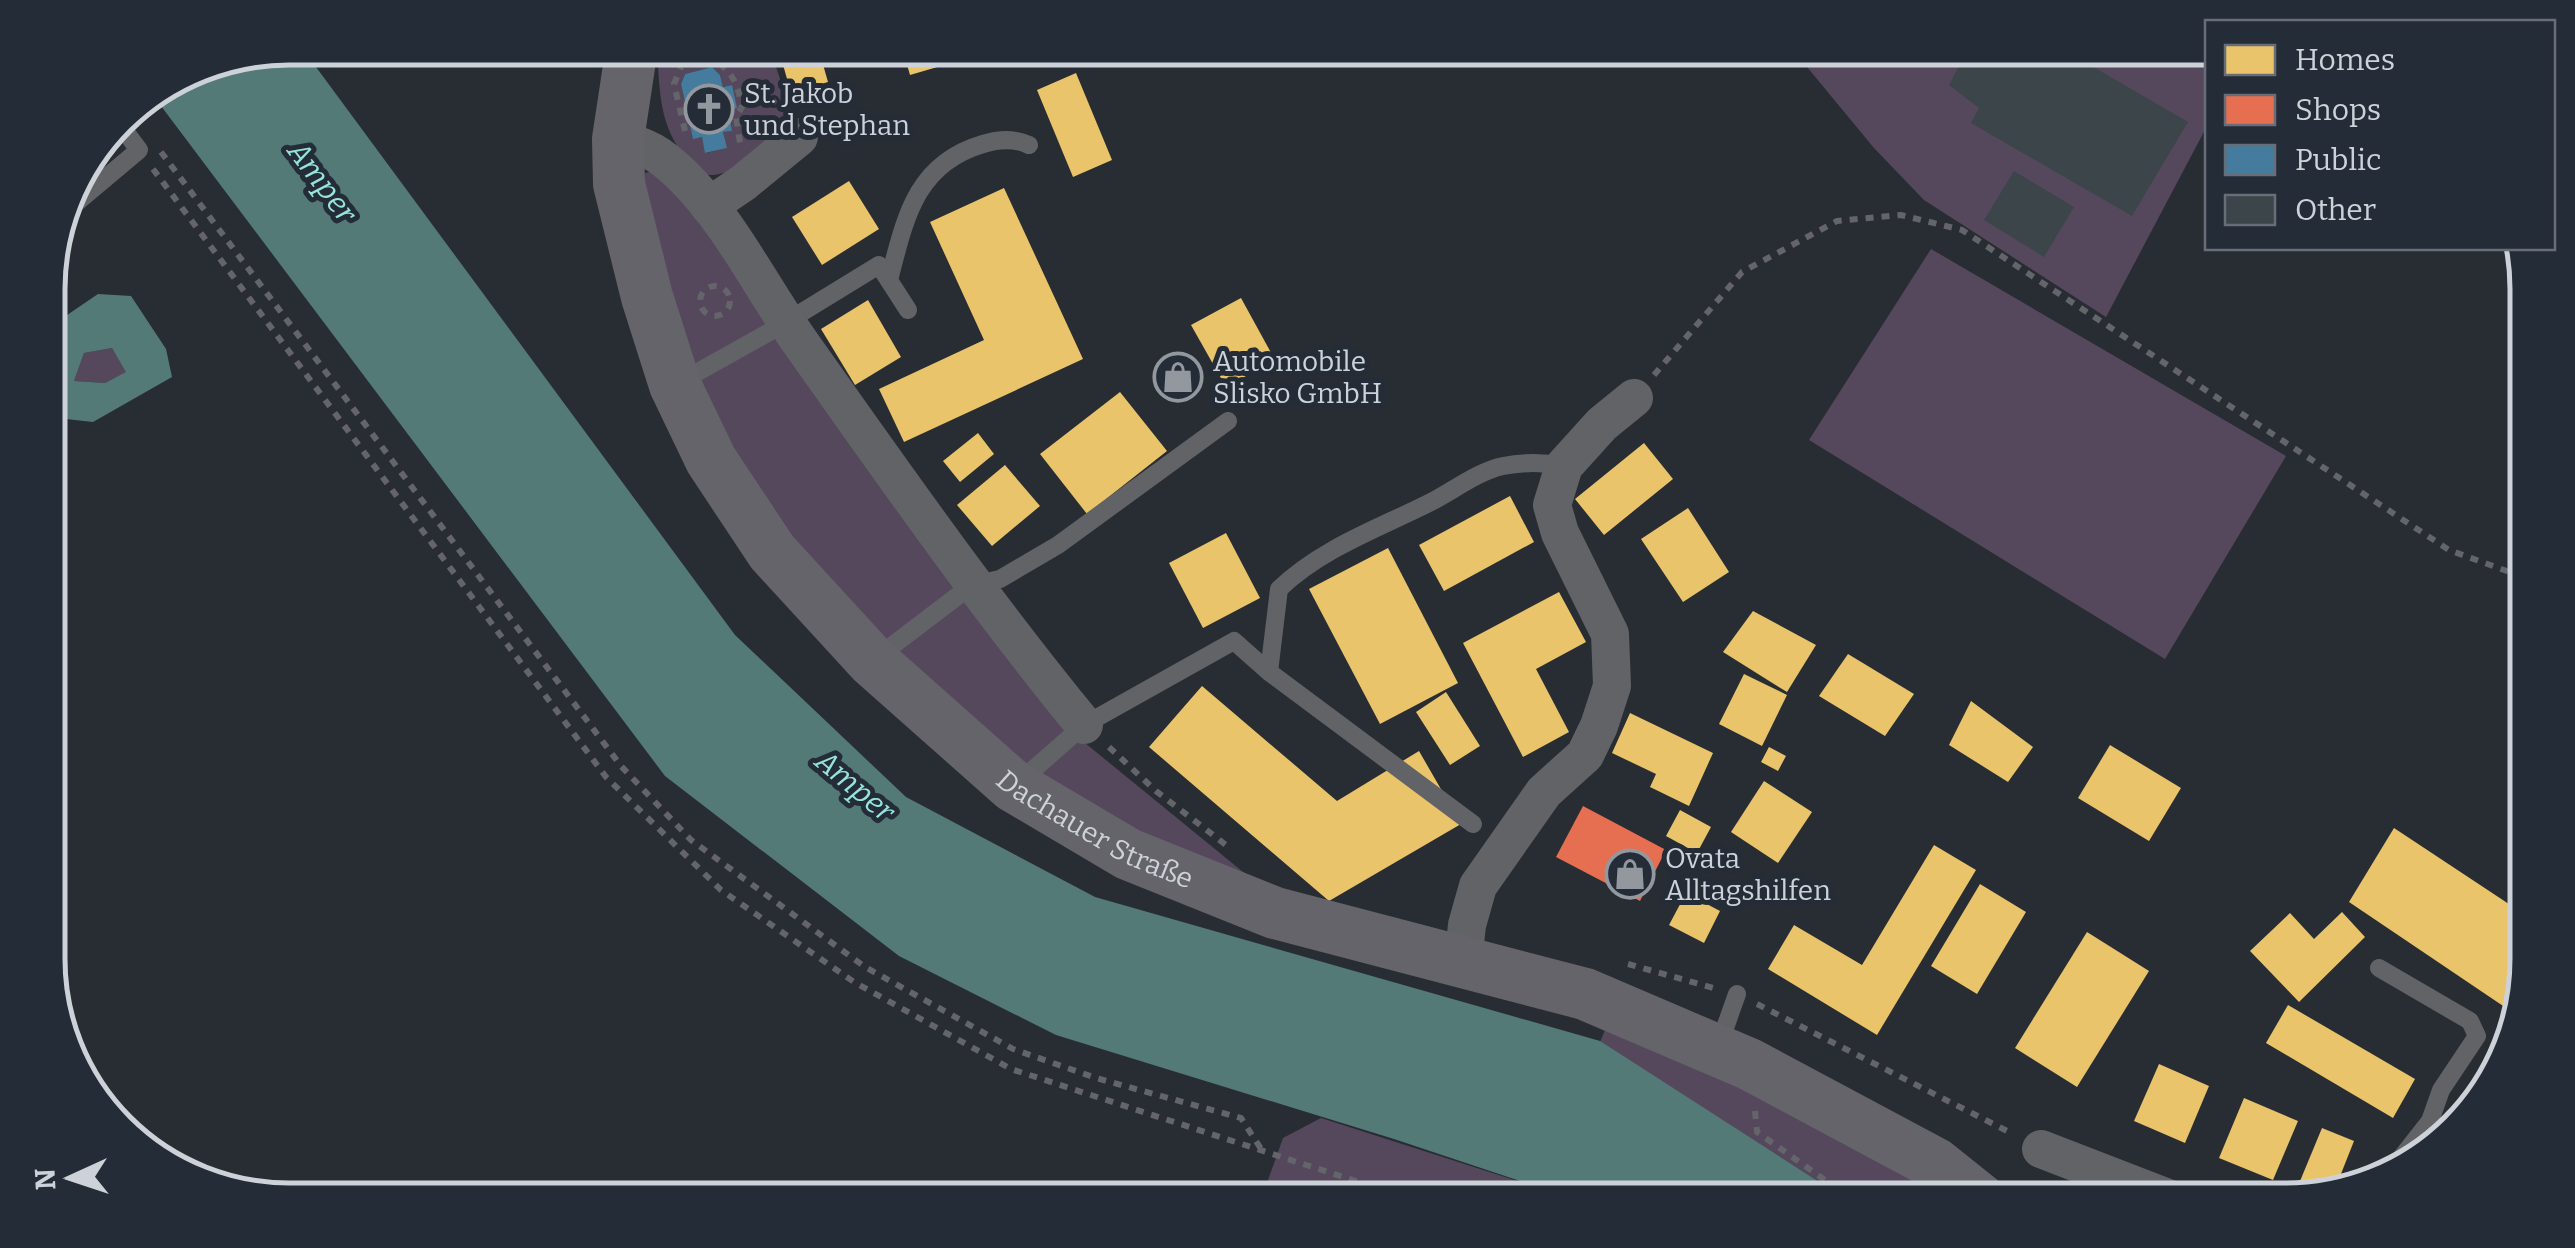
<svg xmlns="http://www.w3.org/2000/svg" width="2575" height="1248" viewBox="0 0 2575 1248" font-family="Bitter,serif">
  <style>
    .green { fill: #56485c; fill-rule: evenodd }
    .water { fill: #547a77; fill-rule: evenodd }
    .homes { fill: #e9c46a }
    .shops { fill: #e76f51 }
    .public { fill: #457b9d }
    .building { fill: #3b454a }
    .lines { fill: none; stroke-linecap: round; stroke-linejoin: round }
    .path { stroke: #64656a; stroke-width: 6; stroke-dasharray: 8 8; stroke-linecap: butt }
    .service { stroke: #616367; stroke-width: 18 }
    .minor { stroke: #616367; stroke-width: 38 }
    .secondary { stroke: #64646a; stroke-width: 52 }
    .labels { text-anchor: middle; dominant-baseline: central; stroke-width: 10; stroke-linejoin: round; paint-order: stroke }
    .poi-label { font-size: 28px; fill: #cdd2d9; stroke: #242c37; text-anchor: start }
    .street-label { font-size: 28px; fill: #cdd2d9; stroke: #242c37 }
    .water-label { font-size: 30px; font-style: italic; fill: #96e4dc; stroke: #242c37 }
    .rim { fill: none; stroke: #cdd2d9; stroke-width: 5 }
  </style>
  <rect width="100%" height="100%" fill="#282d33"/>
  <g class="green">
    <polygon points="1805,47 2207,48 2207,126 2106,317 1924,200 1874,148 1798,56"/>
    <path d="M 657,48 L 770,48 L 796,129 C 776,142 737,174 713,175 C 701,176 694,167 687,159 C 658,125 660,90 657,48 ZM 712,67 L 720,75 L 723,87 L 732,85 L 728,110 L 731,131 L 723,132 L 726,148 L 706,153 L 702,137 L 693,138 L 681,84 L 685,74 Z"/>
    <polygon points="653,171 675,186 1074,734 1248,876 1240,884 1028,773 888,649 789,541 728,449 692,375 643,185 645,173"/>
    <polygon points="1931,249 2286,456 2165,659 1809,440"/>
    <polygon points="112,348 127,372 105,383 74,381 84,353"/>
    <polygon points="1611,1016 1903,1172 1937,1200 1847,1200 1600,1042"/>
    <polygon points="1321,1118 1577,1200 1282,1200 1263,1194 1283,1138"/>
  </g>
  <g class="water">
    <polygon points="289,47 302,48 735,635 906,797 1095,897 1600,1041 1847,1200 1577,1200 1394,1139 1056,1035 899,956 665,776 152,94 197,66"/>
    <path d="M 98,294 L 131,296 L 166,349 L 172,377 L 93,422 L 48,417 L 51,326 ZM 112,348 L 126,372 L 105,383 L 74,381 L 84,353 Z"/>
  </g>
  <g class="homes">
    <polygon points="778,47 818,47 828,82 791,93"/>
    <polygon points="902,47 954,47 958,61 910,75"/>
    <polygon points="1076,73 1112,160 1073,177 1037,90"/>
    <polygon points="849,181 879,229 822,265 792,217"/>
    <polygon points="1004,188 1083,359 904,442 879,389 984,340 930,222"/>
    <polygon points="1241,298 1275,360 1226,387 1191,325"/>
    <polygon points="868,300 901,357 855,385 821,329"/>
    <polygon points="1120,392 1167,451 1087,514 1040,454"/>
    <polygon points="978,433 994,454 960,482 943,461"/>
    <polygon points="1644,443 1673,479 1604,535 1575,499"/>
    <polygon points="1005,465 1040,506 992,546 957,505"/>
    <polygon points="1510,496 1534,542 1444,591 1419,545"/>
    <polygon points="1688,508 1729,572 1683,602 1641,539"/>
    <polygon points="1226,533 1260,598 1203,628 1169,563"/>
    <polygon points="1388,548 1458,683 1380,724 1309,589"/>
    <polygon points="1559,592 1586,642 1536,669 1569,732 1523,757 1463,643"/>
    <polygon points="1753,611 1816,645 1787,692 1723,652"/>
    <polygon points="1848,654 1914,694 1885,736 1819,696"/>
    <polygon points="1744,674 1787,695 1762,746 1719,724"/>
    <polygon points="1202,686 1337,801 1419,751 1461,824 1329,901 1149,747"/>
    <polygon points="1446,692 1480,746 1450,765 1416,712"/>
    <polygon points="1971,701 2033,747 2008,782 1949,745"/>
    <polygon points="1630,713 1713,753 1689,806 1650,787 1656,774 1612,753"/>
    <polygon points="2110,745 2181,788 2149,841 2078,798"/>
    <polygon points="1769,747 1786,756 1778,771 1761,762"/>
    <polygon points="1764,781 1812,812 1778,863 1731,832"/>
    <polygon points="1680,810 1711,827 1697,853 1666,836"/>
    <polygon points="2394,828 2527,916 2527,960 2515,1014 2349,902"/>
    <polygon points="1934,845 1976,870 1877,1035 1768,969 1794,925 1862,965"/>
    <polygon points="1980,884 2026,912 1977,994 1931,966"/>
    <polygon points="1686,893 1720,911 1704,943 1669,925"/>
    <polygon points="2342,912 2365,937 2299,1002 2250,951 2290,913 2314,939"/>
    <polygon points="2087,932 2149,971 2077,1087 2015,1048"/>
    <polygon points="2288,1005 2415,1079 2393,1118 2266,1043"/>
    <polygon points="2159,1064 2209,1086 2185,1143 2134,1121"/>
    <polygon points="2244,1098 2298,1121 2273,1180 2219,1158"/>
    <polygon points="2322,1128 2354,1141 2335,1189 2297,1200 2293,1198"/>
  </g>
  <polygon class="shops" points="1583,806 1666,850 1640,901 1556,857"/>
  <polygon class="public" points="712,67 720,75 723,87 732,85 737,108 728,110 732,131 723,132 727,148 705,153 702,137 693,139 681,84 685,74"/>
  <g class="building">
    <polygon points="1969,47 2059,47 2188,122 2132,216 1971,123 1979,108 1949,85"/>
    <polygon points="2014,171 2074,207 2044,257 1984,220"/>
  </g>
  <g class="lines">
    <g class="path">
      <path d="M 685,131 L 674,84 L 683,62 L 708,55 C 732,72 736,78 742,107 L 736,116 L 740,143"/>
      <polyline points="161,152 621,766 691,840 865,967 1013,1049 1096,1078 1241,1118 1263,1152"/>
      <polyline points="153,169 606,777 721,890 854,982 1011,1069 1414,1200"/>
      <circle cx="715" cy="301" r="15"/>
      <polyline points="1654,375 1742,272 1837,221 1901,215 1962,230 2449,550 2526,578"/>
      <polyline points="1109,747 1156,791 1226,845"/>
      <polyline points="1628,964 1717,989"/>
      <polyline points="1757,1004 2013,1134"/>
      <polyline points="1755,1111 1757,1132 1853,1200"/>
    </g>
    <g class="service">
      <polyline points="64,213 139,150 118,122"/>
      <path d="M 889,280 C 905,219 915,164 983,144 C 999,139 1014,138 1029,145"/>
      <polyline points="680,382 773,330 879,265 908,310"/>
      <polyline points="876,658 972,585 1000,579 1058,545 1228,421"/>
      <path d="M 1269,672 L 1279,589 C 1323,547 1380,528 1433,501 C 1454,490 1479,471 1503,466 C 1524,462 1543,462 1564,466"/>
      <polyline points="1018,783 1084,725 1234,641 1269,672 1473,824"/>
      <polyline points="1719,1045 1737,994"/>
      <polyline points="2374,1175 2397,1163 2430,1121 2441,1090 2477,1036 2470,1021 2379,968"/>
    </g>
    <g class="minor">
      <path d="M 618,139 C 648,147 659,153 682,175 C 730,222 761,287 800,342 C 892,472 983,602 1084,725"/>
      <polyline points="709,206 743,183 799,137"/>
      <polyline points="1463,962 1467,925 1478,886 1544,792 1585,755 1599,726 1612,686 1610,634 1560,533 1552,505 1564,466 1602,424 1634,398"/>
      <polyline points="2041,1149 2173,1200"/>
    </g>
    <path class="secondary" id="s1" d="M 632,47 L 618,139 L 619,184 L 647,297 L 675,385 L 711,460 L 772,552 L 872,661 L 1013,786 L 1128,854 L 1275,913 L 1585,994 L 1749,1064 L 1936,1164 L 1981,1200"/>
  </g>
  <defs>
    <g id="church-ring" transform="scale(2.5)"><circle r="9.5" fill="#242c37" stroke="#93989f" stroke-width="1.5"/><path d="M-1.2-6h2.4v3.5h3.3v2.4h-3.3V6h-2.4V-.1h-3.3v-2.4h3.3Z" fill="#93989f"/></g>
    <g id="shop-ring" transform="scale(2.5)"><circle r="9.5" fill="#242c37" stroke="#93989f" stroke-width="1.5"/><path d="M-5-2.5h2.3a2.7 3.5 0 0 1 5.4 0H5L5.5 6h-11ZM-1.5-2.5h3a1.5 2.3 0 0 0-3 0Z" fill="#93989f"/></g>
  </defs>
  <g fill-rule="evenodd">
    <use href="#church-ring" x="709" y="109"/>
    <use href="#shop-ring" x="1178" y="377"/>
    <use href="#shop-ring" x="1630" y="874"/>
  </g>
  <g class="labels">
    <g class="poi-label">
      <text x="744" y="93">St. Jakob<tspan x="744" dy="32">und Stephan</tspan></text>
      <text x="1213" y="361">Automobile<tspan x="1213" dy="32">Slisko GmbH</tspan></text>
      <text x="1665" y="858">Ovata<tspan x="1665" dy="32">Alltagshilfen</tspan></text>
    </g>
    <g class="street-label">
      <text stroke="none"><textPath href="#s1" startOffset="970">Dachauer Straße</textPath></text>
    </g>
    <g class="water-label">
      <text transform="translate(322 182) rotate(53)">Amper</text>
      <text transform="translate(855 786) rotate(40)">Amper</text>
    </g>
  </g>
  <path d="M0 0H2575V1248H0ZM289 65H2286A224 224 0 0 1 2510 289V959A224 224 0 0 1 2286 1183H289A224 224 0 0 1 65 959V289A224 224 0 0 1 289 65Z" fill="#242c37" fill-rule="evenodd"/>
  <path class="rim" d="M289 65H2286A224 224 0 0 1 2510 289V959A224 224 0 0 1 2286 1183H289A224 224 0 0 1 65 959V289A224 224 0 0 1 289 65Z"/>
  <rect x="2205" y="20" width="350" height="230" fill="#242c37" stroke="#686e78" stroke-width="2.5"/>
  <rect x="2225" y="45" width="50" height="30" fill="#e9c46a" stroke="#686e78" stroke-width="2.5"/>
  <text x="2295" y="70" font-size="30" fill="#cdd2d9">Homes</text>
  <rect x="2225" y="95" width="50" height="30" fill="#e76f51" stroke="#686e78" stroke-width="2.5"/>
  <text x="2295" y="120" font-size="30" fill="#cdd2d9">Shops</text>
  <rect x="2225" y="145" width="50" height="30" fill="#457b9d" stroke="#686e78" stroke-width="2.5"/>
  <text x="2295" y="170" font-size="30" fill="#cdd2d9">Public</text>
  <rect x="2225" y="195" width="50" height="30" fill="#3b454a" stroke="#686e78" stroke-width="2.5"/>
  <text x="2295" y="220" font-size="30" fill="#cdd2d9">Other</text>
  <g transform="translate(70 1178) rotate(267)" stroke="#242c37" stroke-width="8" paint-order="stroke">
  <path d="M0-8L18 38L0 25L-18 38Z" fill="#cdd2d9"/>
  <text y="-15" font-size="28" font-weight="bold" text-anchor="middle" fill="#cdd2d9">N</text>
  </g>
</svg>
